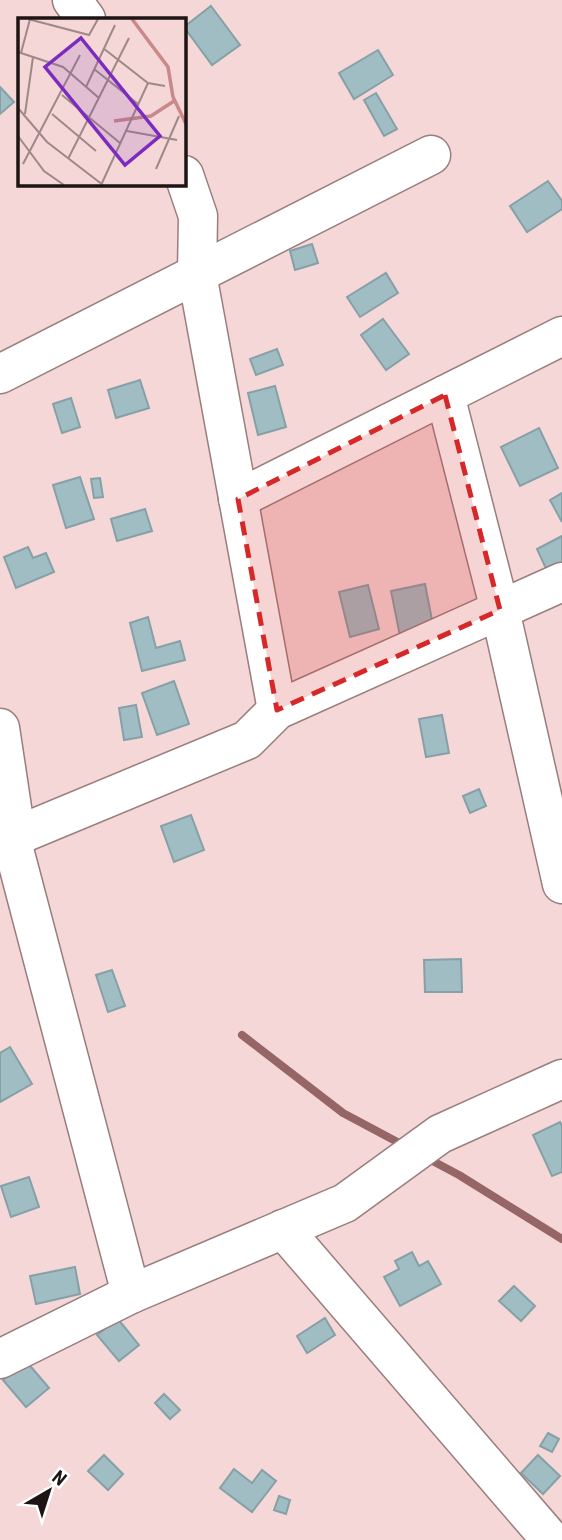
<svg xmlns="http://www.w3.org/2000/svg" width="562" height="1540" viewBox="0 0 562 1540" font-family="'Roboto Condensed',sans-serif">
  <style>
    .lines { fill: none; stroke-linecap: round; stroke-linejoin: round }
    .stream { stroke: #966666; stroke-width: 8 }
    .building { fill: #a0bdc3; stroke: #85a1a7; stroke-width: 2 }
    .minor-casing { stroke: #987e7d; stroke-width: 41 }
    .minor { stroke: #fff; stroke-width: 38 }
    .marked { fill: #d62828; fill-opacity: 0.2; stroke: #d62828; stroke-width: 5; stroke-dasharray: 14 9; stroke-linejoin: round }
    .inset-river { fill: none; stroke: #ca8989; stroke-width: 3.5 }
    .inset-road { fill: none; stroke: #9e8988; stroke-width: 2 }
    .view { fill: #7b2cbf; fill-opacity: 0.15; stroke: #7b2cbf; stroke-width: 3.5 }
    .inset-edge { fill: none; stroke: #1e1414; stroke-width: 3.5 }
  </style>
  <rect width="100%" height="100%" fill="#f4d7d6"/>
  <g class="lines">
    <g class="stream">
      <polyline points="242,1035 343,1113 403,1145"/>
      <polyline points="427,1158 459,1175 562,1239"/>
    </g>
  </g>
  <g class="building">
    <polygon points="211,6 240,45 212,65 184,27"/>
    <polygon points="378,50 393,75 354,99 339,73"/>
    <polygon points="0,87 14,102 0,114"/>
    <polygon points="376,93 397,129 384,136 364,100"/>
    <polygon points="548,181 562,201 562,209 527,232 510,206"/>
    <polygon points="312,244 318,263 295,270 290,251"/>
    <polygon points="386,273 398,293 360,317 347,297"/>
    <polygon points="383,319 409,354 386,370 361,335"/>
    <polygon points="277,349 283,365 256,375 250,359"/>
    <polygon points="140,380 149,408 116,418 108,390"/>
    <polygon points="275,386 286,427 258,435 248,393"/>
    <polygon points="71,398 80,427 62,433 53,404"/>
    <polygon points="539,428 558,468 520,486 501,447"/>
    <polygon points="80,477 94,519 66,528 53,485"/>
    <polygon points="100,478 103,497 94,498 91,479"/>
    <polygon points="562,493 562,522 550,500"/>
    <polygon points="145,509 152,531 117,541 111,519"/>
    <polygon points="562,536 562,566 548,573 537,549"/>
    <polygon points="28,547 33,558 46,553 54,572 16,588 4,557"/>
    <polygon points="425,584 434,630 400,636 391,591"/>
    <polygon points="368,585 379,629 350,637 339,592"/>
    <polygon points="148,617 156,648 180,641 185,660 142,671 130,623"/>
    <polygon points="174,681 189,724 157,735 142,693"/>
    <polygon points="136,705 142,737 124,740 119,708"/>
    <polygon points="442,715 449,753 426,757 419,719"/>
    <polygon points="479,789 486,806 470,813 463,796"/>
    <polygon points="191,815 204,850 174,862 161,826"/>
    <polygon points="461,959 462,992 425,992 424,960"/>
    <polygon points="112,970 125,1006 108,1012 96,975"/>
    <polygon points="10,1047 32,1084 0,1102 0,1053"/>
    <polygon points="560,1122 562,1126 562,1172 552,1176 533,1135"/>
    <polygon points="29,1177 39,1207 11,1217 1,1186"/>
    <polygon points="412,1252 419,1266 428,1261 441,1284 400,1306 384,1277 399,1269 395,1261"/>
    <polygon points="75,1267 80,1294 36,1304 30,1276"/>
    <polygon points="514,1286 535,1306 521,1321 499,1301"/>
    <polygon points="325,1318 335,1335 307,1353 297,1336"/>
    <polygon points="118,1319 139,1345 119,1361 97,1335"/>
    <polygon points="26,1361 49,1388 26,1407 3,1380"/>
    <polygon points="164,1394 180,1410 170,1419 155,1403"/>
    <polygon points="548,1433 559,1439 552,1452 540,1446"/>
    <polygon points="104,1455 123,1474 108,1490 88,1471"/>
    <polygon points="538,1455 560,1476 543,1494 521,1473"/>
    <polygon points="234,1469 252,1483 262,1470 276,1481 252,1512 220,1488"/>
    <polygon points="279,1496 290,1500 286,1514 274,1510"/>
  </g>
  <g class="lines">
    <g class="minor-casing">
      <g id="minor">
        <polyline points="72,0 86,19"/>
        <polyline points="184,175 198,216 197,274 277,710"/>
        <polyline points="0,374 431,155"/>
        <polyline points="445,395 500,610 562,884"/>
        <polyline points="238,499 562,336"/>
        <polyline points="0,728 14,821 11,838 131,1294"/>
        <polyline points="0,846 11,838 247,740 277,710 562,582"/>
        <polyline points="283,1229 551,1540"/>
        <polyline points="0,1359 131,1294 345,1203 440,1134 562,1079"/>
      </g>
    </g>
    <use href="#minor" class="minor"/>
  </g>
  <path class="marked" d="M 445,395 L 500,610 L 277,710 L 238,499 Z"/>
  <g transform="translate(18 18)">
    <rect width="168" height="168" fill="#f4d7d6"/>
    <path class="inset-river" d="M 114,1 L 150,49 L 155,79 L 168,106M 96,103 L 133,98 L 156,83"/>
    <path class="inset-road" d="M 10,1 L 71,17 L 80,1M 85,30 L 130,65 L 147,68M 0,34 L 45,49 L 81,80M 3,35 L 12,1M 76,51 L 120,86M 68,69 L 97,7M 44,77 L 102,125M 0,90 L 29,124 L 85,167M 7,96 L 15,39M 34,96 L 78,133M 109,113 L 159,122M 0,118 L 26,153 L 46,167M 50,141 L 111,20M 5,146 L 62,37M 138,151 L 161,98M 84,165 L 130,65"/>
    <path class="view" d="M 63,20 L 142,118 L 107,147 L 27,49 Z"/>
    <rect width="168" height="168" class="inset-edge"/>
  </g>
  <g transform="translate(49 1491) rotate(39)" stroke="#ffffff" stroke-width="5" paint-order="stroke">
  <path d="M0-5L12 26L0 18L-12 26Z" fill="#1e1414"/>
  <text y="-10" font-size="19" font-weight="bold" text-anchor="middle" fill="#1e1414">N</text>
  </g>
</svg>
